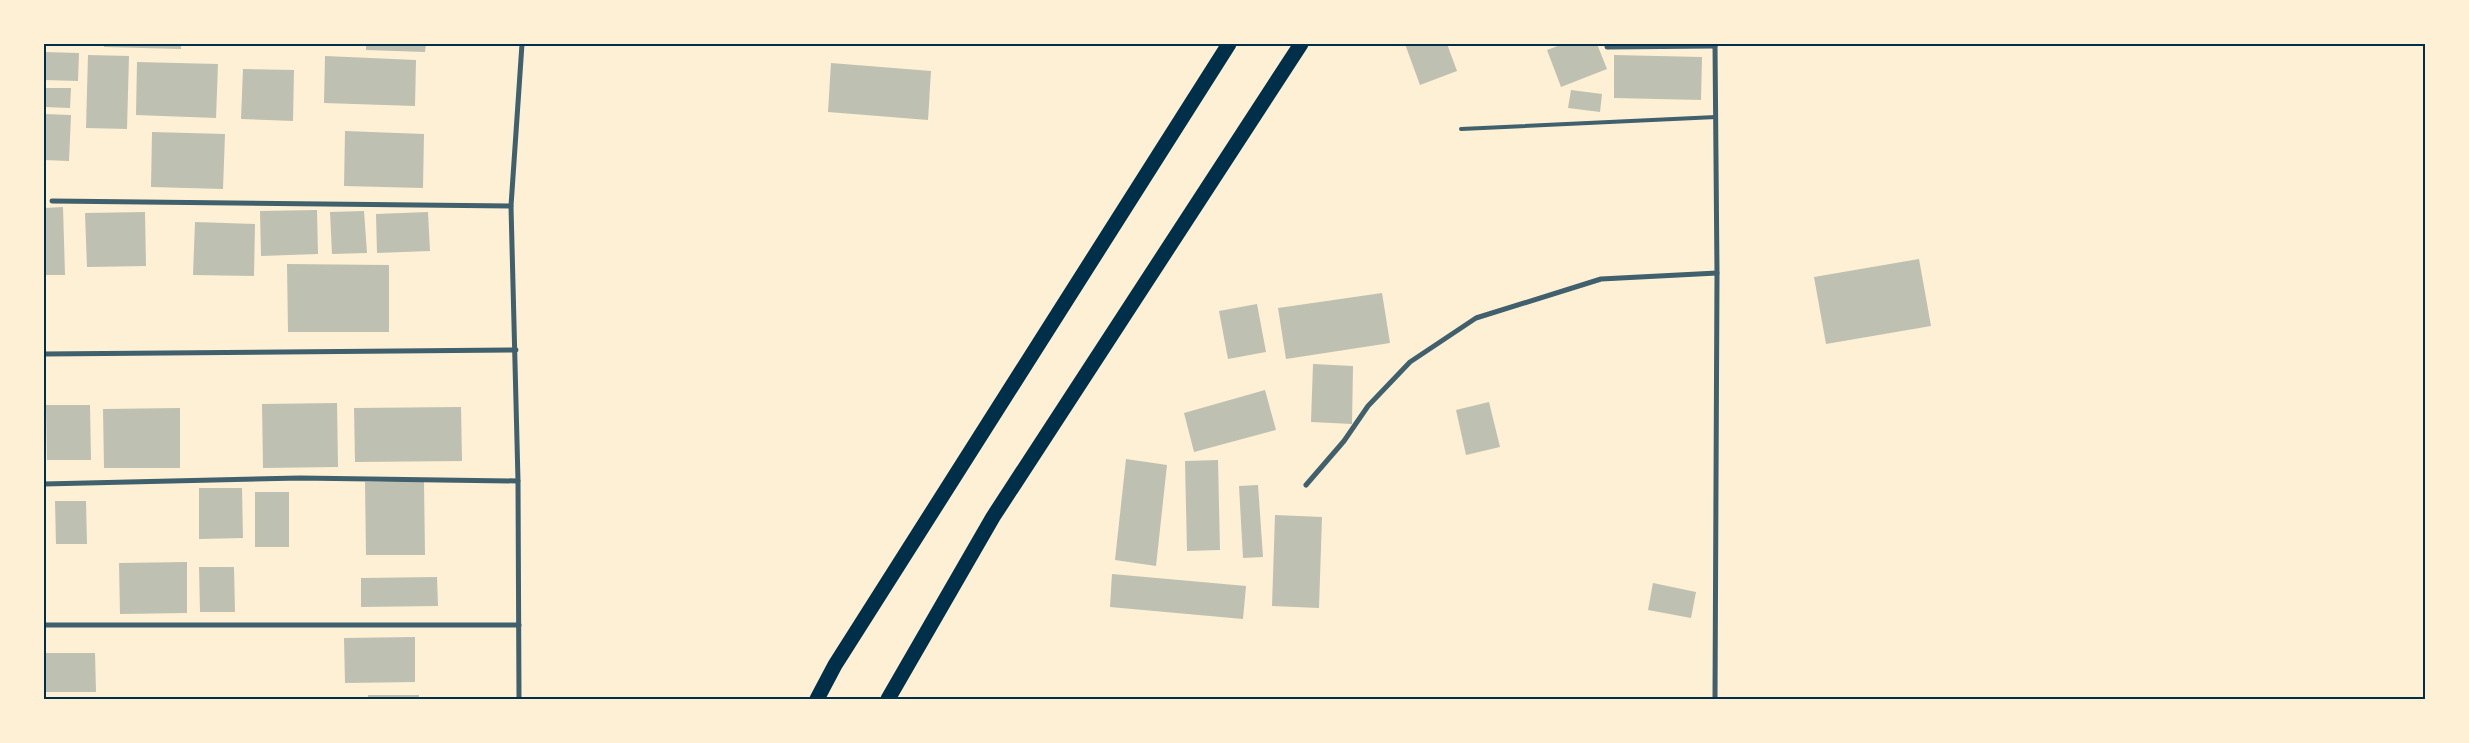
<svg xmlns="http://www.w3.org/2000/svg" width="2469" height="743" viewBox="0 0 2469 743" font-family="'Noto Sans',sans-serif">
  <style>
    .building { fill: #bec0b2 }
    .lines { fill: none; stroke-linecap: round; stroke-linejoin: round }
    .service { stroke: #3f606c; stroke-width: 4 }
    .minor { stroke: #3f606c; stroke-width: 5 }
    .motorway { stroke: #003049; stroke-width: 15 }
    .neatline { fill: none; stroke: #003049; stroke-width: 2 }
  </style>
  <rect width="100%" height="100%" fill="#fdf0d5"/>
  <g class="building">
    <polygon points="104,44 181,44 181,49 104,47"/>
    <polygon points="366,44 426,44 425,52 366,50"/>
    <polygon points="1405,44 1447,44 1457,71 1420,85"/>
    <polygon points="1563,44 1597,44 1607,69 1561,87 1547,50"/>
    <polygon points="44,52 79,53 78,81 44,80"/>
    <polygon points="88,55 129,56 127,129 86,128"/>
    <polygon points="1614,55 1702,57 1701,100 1614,98"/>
    <polygon points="325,56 416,60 415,106 324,103"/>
    <polygon points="137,62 218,64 216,118 136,115"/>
    <polygon points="831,63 931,71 928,120 828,112"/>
    <polygon points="243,69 294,70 293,121 241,119"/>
    <polygon points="44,88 71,88 70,108 44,107"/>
    <polygon points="1571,90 1602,94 1600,112 1568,108"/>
    <polygon points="44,114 71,115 69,161 44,160"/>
    <polygon points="345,131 424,134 423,188 344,186"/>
    <polygon points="152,132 225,134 223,189 151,187"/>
    <polygon points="63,207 65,275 44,275 44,208"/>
    <polygon points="317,210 318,254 261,256 260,211"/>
    <polygon points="364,211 367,253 332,254 330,212"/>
    <polygon points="145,212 146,266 87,267 85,213"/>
    <polygon points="428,212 430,251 377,253 376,214"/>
    <polygon points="195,222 255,224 254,276 193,275"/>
    <polygon points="1919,259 1931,326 1826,344 1814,277"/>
    <polygon points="287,264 389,265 389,332 288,332"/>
    <polygon points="1382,293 1390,343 1286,359 1278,308"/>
    <polygon points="1257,304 1266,352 1228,359 1219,311"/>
    <polygon points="1313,364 1353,366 1352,424 1311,422"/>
    <polygon points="1265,390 1276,430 1194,452 1184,413"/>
    <polygon points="1489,402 1500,447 1466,455 1456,410"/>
    <polygon points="337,403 338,467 263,468 262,404"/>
    <polygon points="46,405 90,405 91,460 47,460"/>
    <polygon points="461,407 462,461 355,462 354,408"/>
    <polygon points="180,408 180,468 104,468 103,409"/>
    <polygon points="1126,459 1167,465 1156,566 1115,560"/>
    <polygon points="1218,460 1220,550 1187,551 1185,461"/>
    <polygon points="365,482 424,482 425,555 366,555"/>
    <polygon points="1258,485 1263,557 1243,558 1239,486"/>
    <polygon points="199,488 242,488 243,538 199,539"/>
    <rect x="255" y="492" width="34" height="55"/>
    <polygon points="55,501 86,501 87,544 56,544"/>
    <polygon points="1275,515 1322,517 1319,608 1272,606"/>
    <polygon points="187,562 187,613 120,614 119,563"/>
    <polygon points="199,567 234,567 235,612 200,612"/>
    <polygon points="1112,574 1246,586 1243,619 1110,607"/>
    <polygon points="437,577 438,606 361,607 361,578"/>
    <polygon points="1653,583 1696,592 1691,618 1648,610"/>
    <polygon points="415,637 415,682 345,683 344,638"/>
    <polygon points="44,653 95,653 96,692 44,692"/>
    <rect x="368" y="695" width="51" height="4"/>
  </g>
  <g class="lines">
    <polyline class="service" points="1461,129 1716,117"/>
    <g class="minor">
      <polyline points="1607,47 1715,46"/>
      <polyline points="52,201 511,206"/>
      <polyline points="44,354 516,350"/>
      <polyline points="44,484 300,478 518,481"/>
      <polyline points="1306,485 1344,441 1368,406 1410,362 1476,318 1601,279 1717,273"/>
      <polyline points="44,625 519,625"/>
      <polyline points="519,699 518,481 511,206 522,44"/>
      <polyline points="1715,699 1717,273 1715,44"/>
    </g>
    <g class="motorway">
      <polyline points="817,699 835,665 1229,44"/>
      <polyline points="888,699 993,517 1301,44"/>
    </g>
  </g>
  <rect width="2469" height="743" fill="none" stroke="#fdf0d5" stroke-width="90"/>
  <rect x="45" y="45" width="2379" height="653" class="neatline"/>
</svg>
